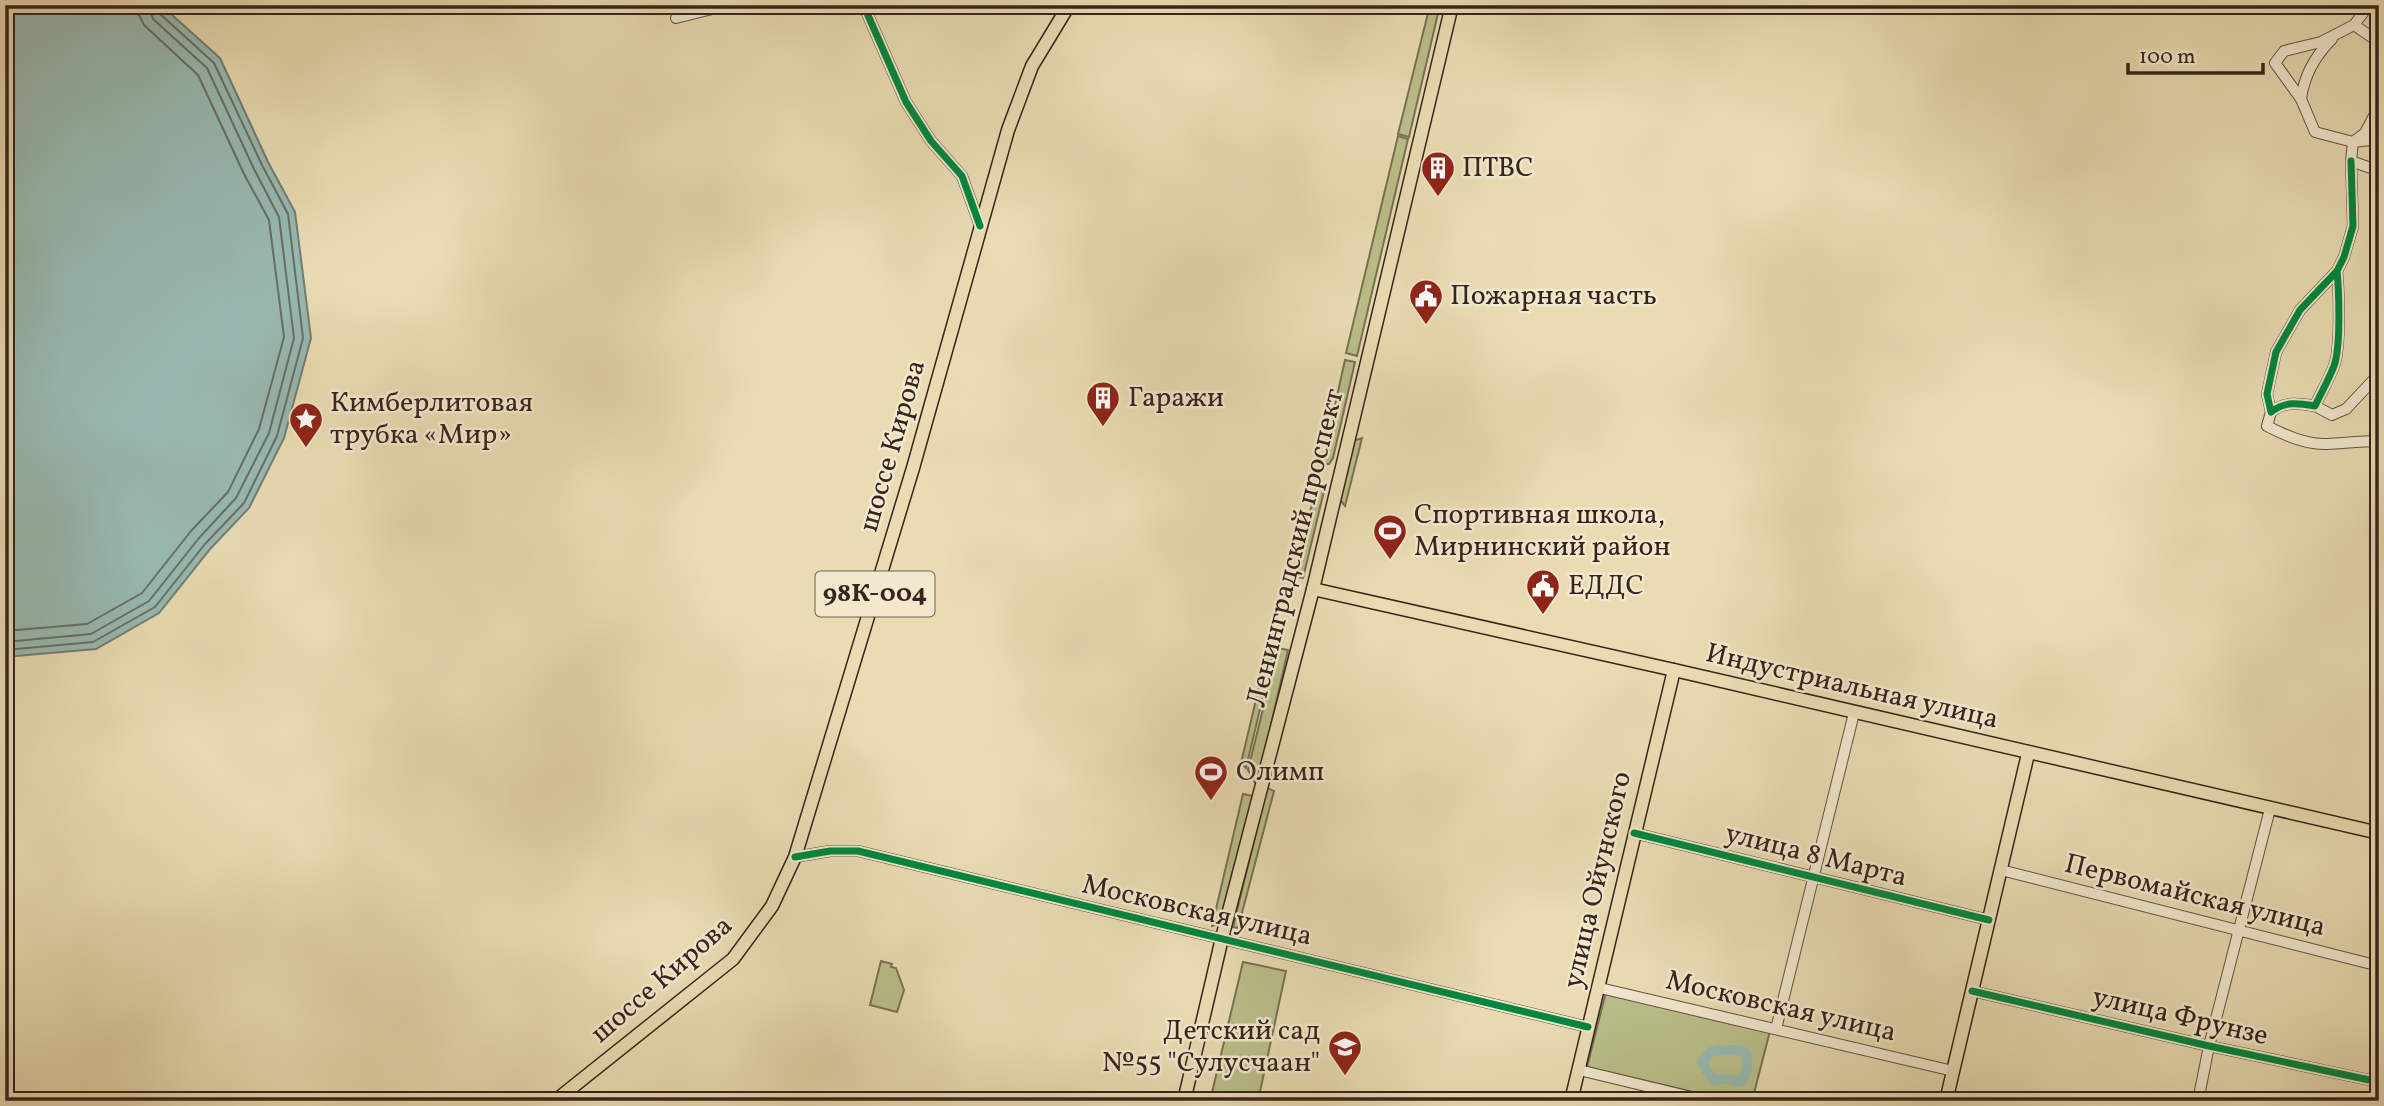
<svg xmlns="http://www.w3.org/2000/svg" width="2384" height="1106" viewBox="0 0 2384 1106" font-family="Vollkorn,serif">
  <style>
    .green { fill: #babf8a; stroke: #787254; stroke-width: 2 }
    .water { fill: #98bab2; stroke: #717e76; stroke-width: 2 }
    .lines { fill: none; stroke-linecap: round; stroke-linejoin: round }
    .shore { stroke: #676f68; stroke-width: 2 }
    .canal { stroke: #98bab2; stroke-width: 10 }
    .minor-casing { stroke: #635242; stroke-width: 12 }
    .major-casing { stroke: #36241d; stroke-width: 15 }
    .minor { stroke: #f1e8ce; stroke-width: 10 }
    .major { stroke: #e9dcb3; stroke-width: 12 }
    .cycleway-casing { stroke: #f1e8ce; stroke-width: 11 }
    .cycleway { stroke: #00873e; stroke-width: 7 }
    .labels { text-anchor: middle; dominant-baseline: central; stroke-width: 5; stroke-linejoin: round; paint-order: stroke }
    .shield { fill: #f1e8ce; stroke: #6e5f52; stroke-width: 2 }
    .shield-label { font-size: 26px; font-weight: bold; fill: #36241d }
    .poi-label { font-size: 28px; fill: #36241d; stroke: #f1e8ce; text-anchor: start }
    .street-label { font-size: 28px; fill: #36241d; stroke: #f1e8ce }
  </style>
  <rect width="100%" height="100%" fill="#e9dcb3"/>
  <filter id="stains"><feTurbulence type="fractalNoise" baseFrequency=".00286" numOctaves="4"/><feColorMatrix values="0 0 0 0 .2 0 0 0 0 .09 0 0 0 0 .02 0 0 0 .5 -.17"/></filter>
  <radialGradient id="worn" r=".72"><stop offset=".6" stop-color="#630" stop-opacity="0"/><stop offset="1" stop-color="#630" stop-opacity=".3"/></radialGradient>
  <g class="green">
    <polygon points="1430,5 1440,5 1409,137 1398,134"/>
    <polygon points="1398,136 1408,139 1357,356 1346,353"/>
    <polygon points="1345,360 1355,362 1333,458 1329,464 1322,464"/>
    <polygon points="1362,438 1345,506 1339,499 1353,441"/>
    <polygon points="1317,483 1324,491 1303,578 1295,577"/>
    <polygon points="1269,645 1275,646 1246,768 1241,763"/>
    <polygon points="1278,648 1288,650 1257,786 1248,770"/>
    <polygon points="1267,788 1274,791 1238,928 1233,927"/>
    <polygon points="1243,794 1253,796 1222,923 1212,926"/>
    <polygon points="881,961 892,964 891,967 896,968 904,990 897,1012 870,1005"/>
    <polygon points="1243,962 1286,971 1258,1101 1210,1101"/>
    <polygon points="1606,992 1770,1031 1752,1101 1731,1101 1587,1067"/>
  </g>
  <polygon class="water" points="5,5 161,5 220,58 268,162 295,212 311,338 284,438 249,508 211,548 159,613 96,649 5,657"/>
  <g class="lines">
    <g class="shore">
      <polyline points="5,631 87,624 142,593 191,531 228,492 259,429 284,337 269,220 244,174 198,75 144,25 139,15 137,5"/>
      <polyline points="5,642 91,634 149,601 199,538 236,498 269,433 294,338 279,217 254,169 207,68 153,19 148,5"/>
      <polyline points="5,650 93,642 155,607 205,544 244,503 277,436 303,338 288,214 262,165 214,63 159,13 157,5"/>
    </g>
    <path class="canal" d="M 1718,1050 C 1724,1051 1730,1050 1736,1050 C 1754,1051 1747,1072 1741,1082 L 1730,1079 L 1714,1080 L 1706,1070 L 1702,1061 L 1711,1052 Z"/>
    <g class="minor-casing">
      <g id="minor">
        <polyline points="860,5 867,13 906,102 931,141 962,176 980,226"/>
        <polyline points="2369,5 2354,25 2321,42 2284,51 2275,63 2301,99 2315,132 2353,142 2365,133 2379,106"/>
        <polyline points="676,18 728,5"/>
        <polyline points="2354,25 2379,42"/>
        <path d="M 2301,99 C 2304,76 2316,55 2332,39"/>
        <polyline points="2379,139 2353,142 2351,161 2379,171"/>
        <path d="M 2337,271 C 2339,292 2341,347 2334,366 C 2329,379 2321,393 2315,406 C 2298,403 2285,401 2271,412 L 2267,394 L 2276,352 L 2300,310 L 2337,271 L 2344,257 L 2353,226 L 2351,161"/>
        <polyline points="2315,406 2332,415 2346,409 2379,374"/>
        <path d="M 2271,412 L 2267,426 C 2284,435 2307,445 2327,444 C 2345,443 2361,441 2379,441"/>
        <polyline points="1634,833 1989,920"/>
        <polyline points="795,857 830,851 858,851 1588,1027"/>
        <polyline points="2001,870 2379,966"/>
        <polyline points="1600,988 1953,1071"/>
        <polyline points="1972,991 2209,1046 2379,1082"/>
        <polyline points="1776,1029 1854,713"/>
        <polyline points="1579,1070 1708,1101"/>
        <polyline points="2198,1101 2209,1046 2270,809"/>
      </g>
    </g>
    <g class="major-casing">
      <g id="major">
        <polyline points="1313,589 1674,670 2379,833"/>
        <polyline points="555,1101 733,959 772,906 795,857 913,468 1008,130 1032,66 1069,5"/>
        <polyline points="1184,1101 1222,938 1313,589 1452,5"/>
        <polyline points="1571,1101 1674,670"/>
        <polyline points="1946,1101 2028,754"/>
      </g>
    </g>
    <use href="#minor" class="minor"/>
    <use href="#major" class="major"/>
    <g class="cycleway-casing">
      <g id="cycleway">
        <polyline points="860,5 867,13 906,102 931,141 962,176 980,226"/>
        <path d="M 2337,271 C 2339,292 2341,347 2334,366 C 2329,379 2321,393 2315,406 C 2298,403 2285,401 2271,412 L 2267,394 L 2276,352 L 2300,310 L 2337,271 L 2344,257 L 2353,226 L 2351,161"/>
        <polyline points="1634,833 1989,920"/>
        <polyline points="795,857 830,851 858,851 1588,1027"/>
        <polyline points="1972,991 2209,1046 2379,1082"/>
      </g>
    </g>
    <use href="#cycleway" class="cycleway"/>
  </g>
  <defs>
    <g id="building-pin" transform="scale(1.75)"><path d="M0 17L-7.5 6A9.5 9.5 0 1 1 7.5 6Z" fill="#8f2418" stroke="#f1e8ce"/><path d="M-4-6H4V6H1V3H-1V6H-4ZM-2.5-4.3h1.7v1.8h-1.7ZM.8-4.3h1.7v1.8H.8ZM-2.5-1h1.7V.8h-1.7ZM.8-1h1.7V.8H.8Z" fill="#fff"/></g>
    <g id="civic-pin" transform="scale(1.75)"><path d="M0 17L-7.5 6A9.5 9.5 0 1 1 7.5 6Z" fill="#8f2418" stroke="#f1e8ce"/><path d="M-.6-6.5H3V-4.5H.6V-3L4-1V1h2V6H-6V1h2V-1L-.6-3ZM-1.2 2.5V6h2.4V2.5Z" fill="#fff"/></g>
    <g id="sight-pin" transform="scale(1.75)"><path d="M0 17L-7.5 6A9.5 9.5 0 1 1 7.5 6Z" fill="#8f2418" stroke="#f1e8ce"/><path d="M0-6L1.8-2.2L6-1.7L2.9 1.2L3.7 5.4L0 3.3L-3.7 5.4L-2.9 1.2L-6-1.7L-1.8-2.2Z" fill="#fff"/></g>
    <g id="stadium-pin" transform="scale(1.75)"><path d="M0 17L-7.5 6A9.5 9.5 0 1 1 7.5 6Z" fill="#8f2418" stroke="#f1e8ce"/><path d="M0-5a6.5 5 0 1 0 0 10a6.5 5 0 1 0 0-10ZM-3.5-1.8h7v3.6h-7Z" fill="#fff"/></g>
    <g id="school-pin" transform="scale(1.75)"><path d="M0 17L-7.5 6A9.5 9.5 0 1 1 7.5 6Z" fill="#8f2418" stroke="#f1e8ce"/><path d="M0-5L7-2L0 1L-7-2ZM-4 1L0 2.5L4 1V4Q0 6-4 4Z" fill="#fff"/></g>
  </defs>
  <g fill-rule="evenodd">
    <use href="#building-pin" x="1438" y="168"/>
    <use href="#civic-pin" x="1426" y="296"/>
    <use href="#building-pin" x="1103" y="398"/>
    <use href="#sight-pin" x="306" y="419"/>
    <use href="#stadium-pin" x="1390" y="531"/>
    <use href="#civic-pin" x="1543" y="586"/>
    <use href="#stadium-pin" x="1211" y="772"/>
    <use href="#school-pin" x="1345" y="1047"/>
  </g>
  <g class="labels">
    <rect class="shield" x="815.5" y="571.5" width="119" height="45" rx="5"/>
    <g class="shield-label">
      <text x="875" y="594">98К-004</text>
    </g>
    <g class="poi-label">
      <text x="1462" y="168">ПТВС</text>
      <text x="1450" y="296">Пожарная часть</text>
      <text x="1128" y="398">Гаражи</text>
      <text x="330" y="403">Кимберлитовая<tspan x="330" dy="32">трубка «Мир»</tspan></text>
      <text x="1414" y="515">Спортивная школа,<tspan x="1414" dy="32">Мирнинский район</tspan></text>
      <text x="1568" y="586">ЕДДС</text>
      <text x="1236" y="772">Олимп</text>
      <text x="1320" y="1031" text-anchor="end">Детский сад<tspan x="1320" dy="32">№55 "Сулусчаан"</tspan></text>
    </g>
    <g class="street-label">
      <text transform="translate(893 446) rotate(-74)">шоссе Кирова</text>
      <text transform="translate(1296 548) rotate(-76)">Ленинградский проспект</text>
      <text transform="translate(1852 687) rotate(13)">Индустриальная улица</text>
      <text transform="translate(1816 856) rotate(14)">улица 8 Марта</text>
      <text transform="translate(1598 880) rotate(-77)">улица Ойунского</text>
      <text transform="translate(2195 896) rotate(14)">Первомайская улица</text>
      <text transform="translate(1197 911) rotate(13)">Московская улица</text>
      <text transform="translate(662 980) rotate(-41)">шоссе Кирова</text>
      <text transform="translate(1781 1007) rotate(13)">Московская улица</text>
      <text transform="translate(2180 1017) rotate(13)">улица Фрунзе</text>
    </g>
  </g>
  <rect width="2384" height="1106" fill="none" stroke="#e9dcb3" stroke-width="28"/>
  <rect x="7" y="7" width="2370" height="1092" fill="none" stroke="#36241d" stroke-width="3.5"/>
  <rect x="14" y="14" width="2356" height="1078" fill="none" stroke="#36241d" stroke-width="2"/>
  <path d="M2128 63v10h135v-10" fill="none" stroke="#36241d" stroke-width="3.5"/>
  <text x="2139" y="63" font-size="21" fill="#36241d" stroke="#f1e8ce" stroke-width="5" paint-order="stroke">100 m</text>
  <rect width="100%" height="100%" filter="url(#stains)"/>
  <rect width="100%" height="100%" fill="url(#worn)"/>
</svg>
